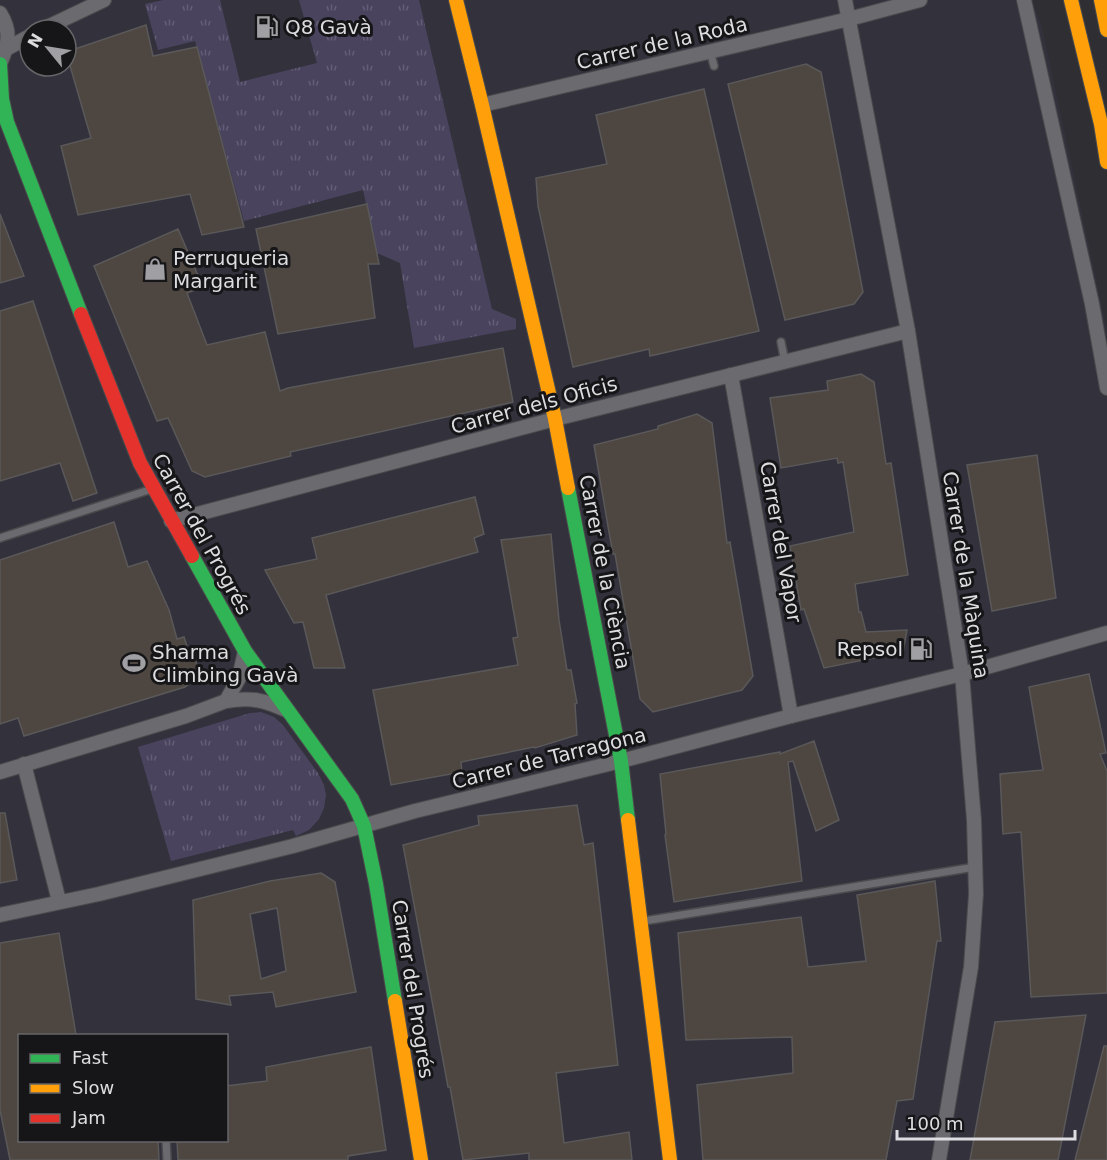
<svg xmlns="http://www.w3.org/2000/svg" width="1107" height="1160" viewBox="0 0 1107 1160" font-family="'DejaVu Sans',sans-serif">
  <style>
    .built { fill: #33313c; fill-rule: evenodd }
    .grass { fill: url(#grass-tufts) }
    .building { fill: #4e4741; stroke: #5a5859; stroke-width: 1.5; fill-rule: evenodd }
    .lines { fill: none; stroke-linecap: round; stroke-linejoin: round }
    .lane-casing { stroke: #4b4b4d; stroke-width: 10 }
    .street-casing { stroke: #4b4b4d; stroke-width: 16 }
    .fast-casing { stroke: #4b4b4d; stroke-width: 16 }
    .slow-casing { stroke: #4b4b4d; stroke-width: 16 }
    .jam-casing { stroke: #4b4b4d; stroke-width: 16 }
    .lane { stroke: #6a6a6f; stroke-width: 7 }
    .street { stroke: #6a6a6f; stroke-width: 14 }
    .fast { stroke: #30b455; stroke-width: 14 }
    .slow { stroke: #ff9f0a; stroke-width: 14 }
    .jam { stroke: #e5322d; stroke-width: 14 }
    .labels { text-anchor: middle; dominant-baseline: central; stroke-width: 6; stroke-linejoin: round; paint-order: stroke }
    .poi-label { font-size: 20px; fill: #dddce0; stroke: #161618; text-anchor: start }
    .street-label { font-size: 20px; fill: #dddce0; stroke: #161618 }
  </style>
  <defs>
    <pattern id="grass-tufts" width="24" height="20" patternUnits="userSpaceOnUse" patternTransform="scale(1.5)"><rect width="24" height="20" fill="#49435e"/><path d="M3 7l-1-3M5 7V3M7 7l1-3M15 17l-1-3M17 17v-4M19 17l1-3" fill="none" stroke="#635e75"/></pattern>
  </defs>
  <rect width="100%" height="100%" fill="#2f2e32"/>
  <path class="built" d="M 0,0 L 1032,0 L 1042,27 L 1107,330 L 1107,1160 L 0,1160 ZM 30,30 L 66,30 L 66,66 L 30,66 ZM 20,1036 L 226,1036 L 226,1140 L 20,1140 Z"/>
  <g class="grass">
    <polygon points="163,0 220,0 240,82 317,63 299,0 419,0 492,309 516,319 516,329 414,348 400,263 377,253 363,190 244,221 195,41 158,50 145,4"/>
    <polygon points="261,712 274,717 283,725 318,773 324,785 326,795 324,808 319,819 309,830 296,836 293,830 171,861 138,747 250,713"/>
  </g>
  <g class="building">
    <polygon points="146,25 153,56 197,47 244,227 202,235 190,194 78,215 61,146 91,138 66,52"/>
    <polygon points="806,64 821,72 863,292 854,304 785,320 728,84"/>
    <polygon points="704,89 759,331 650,356 649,349 573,367 538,206 536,178 607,164 596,115"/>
    <polygon points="367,204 379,264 368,264 375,318 278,334 256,229"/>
    <polygon points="0,214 24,276 0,283"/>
    <polygon points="178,229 203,287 187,293 207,345 265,332 280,391 288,388 503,348 513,402 290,452 291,456 205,477 192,471 168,418 157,421 94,266"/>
    <polygon points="33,301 97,493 73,501 60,463 0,481 0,311"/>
    <polygon points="861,374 874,382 886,464 891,463 908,575 855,584 859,612 861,612 866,632 907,630 903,652 824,668 804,609 801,610 790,546 854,532 843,462 838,463 837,458 781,468 770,398 828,390 827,381"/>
    <polygon points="697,414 712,423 727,543 730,542 753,676 742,690 653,712 640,699 615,554 613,554 609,532 594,445 658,429 658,426"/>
    <polygon points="1037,455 1056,598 992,611 967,465"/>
    <polygon points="475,497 484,534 474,538 478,552 326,595 345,668 314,668 303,622 294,623 265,570 317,559 312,538"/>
    <polygon points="114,522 128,567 147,561 169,610 177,639 184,637 188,649 192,648 200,676 185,687 24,736 18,718 0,724 0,560"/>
    <polygon points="551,534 559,620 567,670 571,670 577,703 575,704 577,735 535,748 534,747 461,762 462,772 391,785 373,690 518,665 513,638 518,637 501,540"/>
    <polygon points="1089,674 1106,753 1100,754 1107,771 1107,993 1031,997 1021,832 1003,834 1000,774 1043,770 1029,687"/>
    <polygon points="814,741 839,820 816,831 793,761 788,762 802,881 674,902 665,835 666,834 660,774 780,752 780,754"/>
    <polygon points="577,805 584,845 593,843 618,1065 556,1073 564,1143 629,1132 632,1160 529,1160 529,1153 463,1160 450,1087 448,1087 403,845 479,825 478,816"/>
    <polygon points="0,813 5,813 17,880 0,883"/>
    <path d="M 321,873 L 335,882 L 356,992 L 276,1007 L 273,992 L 229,996 L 231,1005 L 196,999 L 193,900 L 270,881 ZM 277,908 L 286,971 L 261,979 L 250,914 Z"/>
    <polygon points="935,881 941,941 937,941 913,1099 897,1101 886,1160 703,1160 697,1085 793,1073 792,1037 686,1040 678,933 801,917 808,967 866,961 857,895"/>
    <polygon points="59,933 76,1035 20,1035 20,1140 158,1140 159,1160 10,1160 0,1110 0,943"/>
    <polygon points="1086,1015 1058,1160 970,1160 995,1022"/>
    <polygon points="1104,1046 1107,1046 1107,1160 1075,1160"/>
    <polygon points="371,1047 386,1150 348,1156 348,1160 178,1160 177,1140 226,1140 226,1086 267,1081 266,1067"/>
  </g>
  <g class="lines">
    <g class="lane-casing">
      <g id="lane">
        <polyline points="710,51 714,66"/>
        <polyline points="781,342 785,362"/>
        <polyline points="0,538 152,489"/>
        <polyline points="644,921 975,867"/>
        <polyline points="166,1140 167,1160"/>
      </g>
    </g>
    <g class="street-casing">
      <g id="street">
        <polyline points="845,0 908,331 962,674 974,820 976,894 971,967 939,1160"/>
        <polyline points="1024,0 1092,304 1107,388"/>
        <path d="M 0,13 C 12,32 8,45 0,64"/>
        <polyline points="41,30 104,0"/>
        <polyline points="6,49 30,36"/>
        <polyline points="482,105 849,19 920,0"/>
        <polyline points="731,375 791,716"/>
        <polyline points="171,521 555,419 908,331"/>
        <path d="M 226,701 C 252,697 264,700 288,711"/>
        <polyline points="24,764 59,901"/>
        <polyline points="0,772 186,716 226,701 239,678 245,651"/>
        <polyline points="0,915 99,894 293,846 415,811 621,761 791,716 962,674 1107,633"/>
      </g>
    </g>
    <g class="fast-casing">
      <g id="fast">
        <polyline points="0,64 2,99 7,122 81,314"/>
        <polyline points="568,488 621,761 628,820"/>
        <polyline points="192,556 245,651 352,799 364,826 376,884 395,1001"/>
      </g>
    </g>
    <g class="slow-casing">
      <g id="slow">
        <polyline points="456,0 482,105 555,419 568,488"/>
        <polyline points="1071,0 1101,124 1107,162"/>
        <polyline points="1101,0 1107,30"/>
        <polyline points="628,820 670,1160"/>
        <polyline points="395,1001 421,1160"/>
      </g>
    </g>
    <g class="jam-casing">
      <polyline id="jam" points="81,314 140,463 192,556"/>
    </g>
    <use href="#lane" class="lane"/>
    <use href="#street" class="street"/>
    <use href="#fast" class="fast"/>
    <use href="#slow" class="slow"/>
    <use href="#jam" class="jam"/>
  </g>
  <defs>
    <g id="fuel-bare" transform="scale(1.8)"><path d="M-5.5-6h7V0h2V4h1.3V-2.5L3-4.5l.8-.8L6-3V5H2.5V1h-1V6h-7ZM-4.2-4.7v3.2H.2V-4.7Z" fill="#a09fa3" stroke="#161618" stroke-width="2.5" paint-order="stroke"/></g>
    <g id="shop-bare" transform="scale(1.8)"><path d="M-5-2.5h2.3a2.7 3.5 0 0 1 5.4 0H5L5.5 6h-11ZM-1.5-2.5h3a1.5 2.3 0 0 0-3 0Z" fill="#a09fa3" stroke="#161618" stroke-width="2.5" paint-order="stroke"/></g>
    <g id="stadium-bare" transform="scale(1.8)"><path d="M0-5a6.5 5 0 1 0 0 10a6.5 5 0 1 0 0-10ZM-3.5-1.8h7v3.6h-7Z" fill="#a09fa3" stroke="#161618" stroke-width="2.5" paint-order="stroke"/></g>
  </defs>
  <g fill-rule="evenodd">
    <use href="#fuel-bare" x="267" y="27"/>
    <use href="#shop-bare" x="155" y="269"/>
    <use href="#fuel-bare" x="921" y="649"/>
    <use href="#stadium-bare" x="134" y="663"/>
  </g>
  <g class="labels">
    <g class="poi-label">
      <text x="285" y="27">Q8 Gavà</text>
      <text x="173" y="258">Perruqueria<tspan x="173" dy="23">Margarit</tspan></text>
      <text x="903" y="649" text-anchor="end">Repsol</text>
      <text x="152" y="652">Sharma<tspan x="152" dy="23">Climbing Gavà</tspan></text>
    </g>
    <g class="street-label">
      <text transform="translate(662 43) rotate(-13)">Carrer de la Roda</text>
      <text transform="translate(534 405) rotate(-15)">Carrer dels Oficis</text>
      <text transform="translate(202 534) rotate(61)">Carrer del Progrés</text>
      <text transform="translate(781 542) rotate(80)">Carrer del Vapor</text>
      <text transform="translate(605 572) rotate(79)">Carrer de la Ciència</text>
      <text transform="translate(966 575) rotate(81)">Carrer de la Màquina</text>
      <text transform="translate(549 758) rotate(-14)">Carrer de Tarragona</text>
      <text transform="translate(413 989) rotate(81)">Carrer del Progrés</text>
    </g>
  </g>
  <rect x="18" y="1034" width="210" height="108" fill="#161618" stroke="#666568" stroke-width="1.5"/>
  <rect x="30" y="1054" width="30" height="9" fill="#30b455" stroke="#666568" stroke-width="1.5"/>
  <text x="72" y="1064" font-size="18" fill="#dddce0">Fast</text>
  <rect x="30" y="1084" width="30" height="9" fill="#ff9f0a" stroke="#666568" stroke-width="1.5"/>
  <text x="72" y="1094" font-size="18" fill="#dddce0">Slow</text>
  <rect x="30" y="1114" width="30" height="9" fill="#e5322d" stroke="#666568" stroke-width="1.5"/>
  <text x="72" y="1124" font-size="18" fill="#dddce0">Jam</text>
  <g transform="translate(48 48) rotate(300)"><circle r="28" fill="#161618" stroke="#666568" stroke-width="1.5"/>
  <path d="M0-4.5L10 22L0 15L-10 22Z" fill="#a09fa3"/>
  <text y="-9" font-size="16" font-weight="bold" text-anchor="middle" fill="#dddce0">N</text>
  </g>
  <path d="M897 1130v9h178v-9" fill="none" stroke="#dddce0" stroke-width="3"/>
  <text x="906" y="1130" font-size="18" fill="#dddce0" stroke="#161618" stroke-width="4.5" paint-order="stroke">100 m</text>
</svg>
